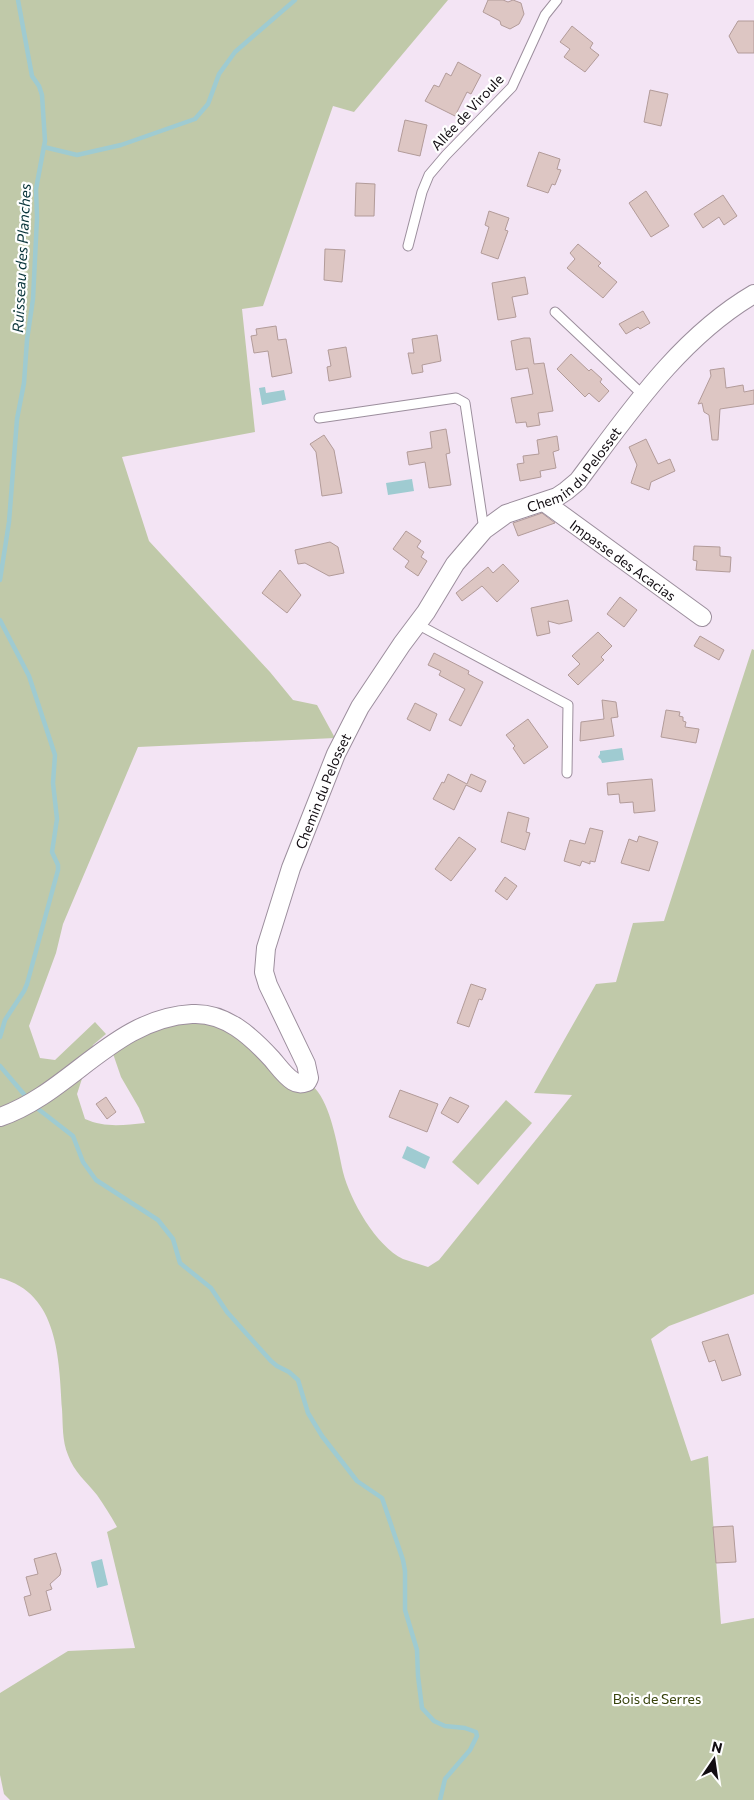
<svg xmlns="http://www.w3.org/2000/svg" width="754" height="1800" viewBox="0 0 754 1800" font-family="Commissioner,sans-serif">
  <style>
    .green { fill: #c0c9a9 }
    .water { fill: #9fcbd1 }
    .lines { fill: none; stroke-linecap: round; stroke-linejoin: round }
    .stream { stroke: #9fcbd1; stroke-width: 4.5 }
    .building { fill: #ddc6c3; stroke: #b29b99 }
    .service-casing { stroke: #9c8e9d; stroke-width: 11 }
    .minor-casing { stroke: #9c8e9d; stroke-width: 20 }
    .service { stroke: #fff; stroke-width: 9 }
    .minor { stroke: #fff; stroke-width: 18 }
    .labels { text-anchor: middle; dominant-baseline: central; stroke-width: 4.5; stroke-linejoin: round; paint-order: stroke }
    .street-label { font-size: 14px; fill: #120d12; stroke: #fff }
    .park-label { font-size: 14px; fill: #37420b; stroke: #fff }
    .water-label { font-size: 15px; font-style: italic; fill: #0a353b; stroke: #fff }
  </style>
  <rect width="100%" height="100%" fill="#f3e4f4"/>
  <g class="green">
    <path d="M 0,0 L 448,0 L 354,112 L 333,106 L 263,306 L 242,309 L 255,432 L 122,457 L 149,541 L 270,672 L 293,700 L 317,705 L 335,738 L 138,747 L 63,924 L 56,953 L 29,1026 L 40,1058 L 55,1060 L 95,1022 L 106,1034 L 93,1045 L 77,1094 L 85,1119 C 105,1128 124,1125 145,1123 L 139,1108 L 121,1077 L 110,1045 L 142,1027 L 212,1016 L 291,1080 L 308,1081 C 311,1084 315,1088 318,1092 C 332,1111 338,1149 343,1172 C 350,1200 376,1246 403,1259 C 411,1262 420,1264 428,1267 L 439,1260 L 572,1095 L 534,1093 L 596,984 L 616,982 L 633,923 L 664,921 L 752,649 L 754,650 L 754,1294 L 669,1326 L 651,1339 L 691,1461 L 708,1456 L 721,1624 L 754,1618 L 754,1800 L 10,1800 L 4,1794 L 0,1775 L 0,1693 L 68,1651 L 135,1648 L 107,1532 L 117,1527 C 111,1516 104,1505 97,1495 C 86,1481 74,1472 68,1455 C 62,1441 63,1424 62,1409 C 59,1360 59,1293 0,1278 Z"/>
    <polygon points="506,1100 532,1123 478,1185 452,1162"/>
  </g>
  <g class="water">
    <polygon points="265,387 266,393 284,390 286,400 262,405 259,388"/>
    <polygon points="412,479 414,491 388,495 386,483"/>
    <polygon points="622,748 624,760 602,763 601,760 598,757 600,754 600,751"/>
    <polygon points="407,1146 430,1157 425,1169 402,1158"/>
    <polygon points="102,1559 108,1585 97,1588 91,1562"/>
  </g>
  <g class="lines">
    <g class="stream">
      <polyline points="44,147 77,155 121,145 195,119 208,104 219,74 235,52 295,0"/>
      <polyline points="0,580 9,522 17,419 24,383 27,340 33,299 37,218 36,189 45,141 42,95 39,86 32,76 18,0"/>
      <polyline points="0,620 29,676 55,755 53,783 57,819 52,852 58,865 58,870 27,984 24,991 5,1020 0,1037"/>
      <polyline points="0,1066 28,1099"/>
      <polyline points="33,1105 73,1136 83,1162 96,1180 158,1220 173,1239 180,1263 211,1288 227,1312 271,1361 277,1366 289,1372 298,1380 308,1413 322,1436 357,1481 382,1498 403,1560 405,1571 405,1610 417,1650 418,1676 422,1708 434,1721 445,1726 465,1728 476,1732 477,1736 470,1750 445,1779 440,1800"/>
    </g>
  </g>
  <g class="building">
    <polygon points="488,0 503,0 508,2 513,0 521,3 524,14 519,24 510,29 501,25 500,21 483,12"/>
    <polygon points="738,21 754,21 754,53 738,53 729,36"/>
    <polygon points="572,26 593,43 590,48 599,55 585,72 564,57 570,49 560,42"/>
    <polygon points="458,62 481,75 471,94 467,92 455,116 425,101 434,85 439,87 446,73 451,76"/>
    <polygon points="650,90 668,94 661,126 644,122"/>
    <polygon points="405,120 427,125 420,156 398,151"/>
    <polygon points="539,152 560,159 557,169 561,170 555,185 552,184 548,193 527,186"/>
    <polygon points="356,183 375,184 374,216 355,216"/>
    <polygon points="646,191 669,226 651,237 629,203"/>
    <polygon points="723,195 737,216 724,225 719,217 703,228 694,214"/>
    <polygon points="489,211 509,218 505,230 508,231 498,259 481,253 489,227 485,225"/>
    <polygon points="578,244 601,263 598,266 617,282 603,298 567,268 575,259 570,253"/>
    <polygon points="325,249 345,250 342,282 324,280"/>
    <polygon points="525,277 528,294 512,297 516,317 498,320 492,283"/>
    <polygon points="643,311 650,323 640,329 638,327 626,334 619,324"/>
    <polygon points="276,326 278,340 286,339 292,373 272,377 268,351 254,353 251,336 257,335 256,329"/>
    <polygon points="437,335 441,361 422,365 423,372 412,374 408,353 414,353 412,339"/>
    <polygon points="524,338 530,338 534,364 544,363 553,411 538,413 540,425 527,427 526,422 516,423 511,398 533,394 528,368 516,370 511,341"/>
    <polygon points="346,347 351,377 329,381 327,367 331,366 328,350"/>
    <polygon points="571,354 589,371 591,369 602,379 600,382 609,391 599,402 589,393 585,397 557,369"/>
    <polygon points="724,368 726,388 743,385 744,392 754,390 754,404 720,409 718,440 712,440 709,415 704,412 702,403 698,404 711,376 710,370"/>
    <polygon points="446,429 450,453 446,454 451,485 429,488 425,462 409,465 407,452 432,448 430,432"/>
    <polygon points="324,435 334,450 342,493 322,496 316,452 310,444"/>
    <polygon points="557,436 559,450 553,452 556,468 540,471 541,477 520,481 517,464 524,463 523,456 539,454 537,440"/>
    <polygon points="646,439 658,464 670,459 675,471 651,482 649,490 631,483 637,465 629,447"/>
    <polygon points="542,513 555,523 518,536 513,523"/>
    <polygon points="406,531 421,541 417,547 424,552 421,557 427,561 418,576 405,567 409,561 393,549"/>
    <polygon points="330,542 338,547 344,573 329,576 305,563 298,564 295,550"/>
    <polygon points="694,546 720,547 720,556 731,557 730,572 696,570 697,561 693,560"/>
    <polygon points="503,564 519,581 497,602 482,586 462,601 456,593 488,567 493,573"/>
    <polygon points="280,570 301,595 287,613 262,593"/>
    <polygon points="620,597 637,610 624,627 607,614"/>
    <polygon points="568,600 572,621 559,624 548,621 550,633 537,636 531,608"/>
    <polygon points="598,632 612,646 601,657 604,660 578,685 568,675 580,664 572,656"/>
    <polygon points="700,636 724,650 719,660 694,646"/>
    <polygon points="434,653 469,671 468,674 483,682 461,726 449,720 465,689 439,675 441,671 428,665"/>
    <polygon points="602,700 616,702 618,717 611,718 614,736 580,741 581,722 604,719"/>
    <polygon points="415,703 437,714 430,731 407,719"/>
    <polygon points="666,710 680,712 679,716 683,717 683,721 686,722 685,727 699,729 696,743 661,737"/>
    <polygon points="528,719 548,747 524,764 513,748 515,746 506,735"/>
    <polygon points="448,774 467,784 471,774 486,781 481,792 466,785 454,810 433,799 442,782 444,783"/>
    <polygon points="652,779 655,811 634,813 633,802 620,803 619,794 608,795 607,783"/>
    <polygon points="508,812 529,818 526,832 530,833 525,850 501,842"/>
    <polygon points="590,828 603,831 595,862 590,861 590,864 582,861 580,866 564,861 570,840 585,844"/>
    <polygon points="639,836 658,842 649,871 621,863 629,839 637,842"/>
    <polygon points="459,837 476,849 451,881 435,869"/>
    <polygon points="505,877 517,886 507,900 495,891"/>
    <polygon points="471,984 486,989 482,1000 479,999 469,1027 457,1023"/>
    <polygon points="400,1090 438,1104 427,1132 389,1117"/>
    <polygon points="106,1097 116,1112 107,1119 96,1104"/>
    <polygon points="450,1097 469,1106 458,1123 441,1113"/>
    <polygon points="728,1334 741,1375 722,1381 715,1360 709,1362 702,1342"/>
    <polygon points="733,1526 736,1562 716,1563 713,1527"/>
    <polygon points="56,1553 61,1570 60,1575 50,1584 52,1589 46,1591 51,1610 29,1616 24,1597 31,1595 26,1577 38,1574 34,1559"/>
  </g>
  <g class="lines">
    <g class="service-casing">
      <g id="service">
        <polyline points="408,246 422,192 429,175 446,155 512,87 545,15 557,0"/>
        <polyline points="555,312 643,395"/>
        <polyline points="319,418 456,398 465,403 484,530"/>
        <polyline points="417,624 568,705 567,773"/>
      </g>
    </g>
    <g class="minor-casing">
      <g id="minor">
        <path id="s1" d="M 544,502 L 702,617"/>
        <path id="s2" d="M 0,1117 C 70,1093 114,1018 192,1014 C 225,1012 251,1036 272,1059 C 278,1066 285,1076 293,1081 C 298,1084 301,1084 307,1082 L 309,1078 L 306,1064 L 268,985 L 264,972 L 266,948 L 291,868 L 336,754 L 360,707 L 402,644 L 426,612 L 455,564 L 484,530 L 506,514 L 557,497 L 566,491 L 578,481 C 629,413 679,338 754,294"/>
      </g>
    </g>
    <use href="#service" class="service"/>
    <use href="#minor" class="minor"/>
  </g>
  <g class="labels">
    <g class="street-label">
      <text transform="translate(467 112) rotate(-47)">Allée de Viroule</text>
      <text stroke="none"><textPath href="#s2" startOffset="1092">Chemin du Pelosset</textPath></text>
      <text stroke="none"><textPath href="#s1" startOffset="98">Impasse des Acacias</textPath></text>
      <text stroke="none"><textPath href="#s2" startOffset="672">Chemin du Pelosset</textPath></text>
    </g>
    <g class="park-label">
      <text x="657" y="1698">Bois de Serres</text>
    </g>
    <g class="water-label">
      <text transform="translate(21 258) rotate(-87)">Ruisseau des Planches</text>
    </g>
  </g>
  <g transform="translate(714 1760) rotate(13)" stroke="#ffffff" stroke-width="4" paint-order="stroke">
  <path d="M0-4L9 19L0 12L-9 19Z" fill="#120d12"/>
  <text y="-8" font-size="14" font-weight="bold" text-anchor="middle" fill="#120d12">N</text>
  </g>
</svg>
